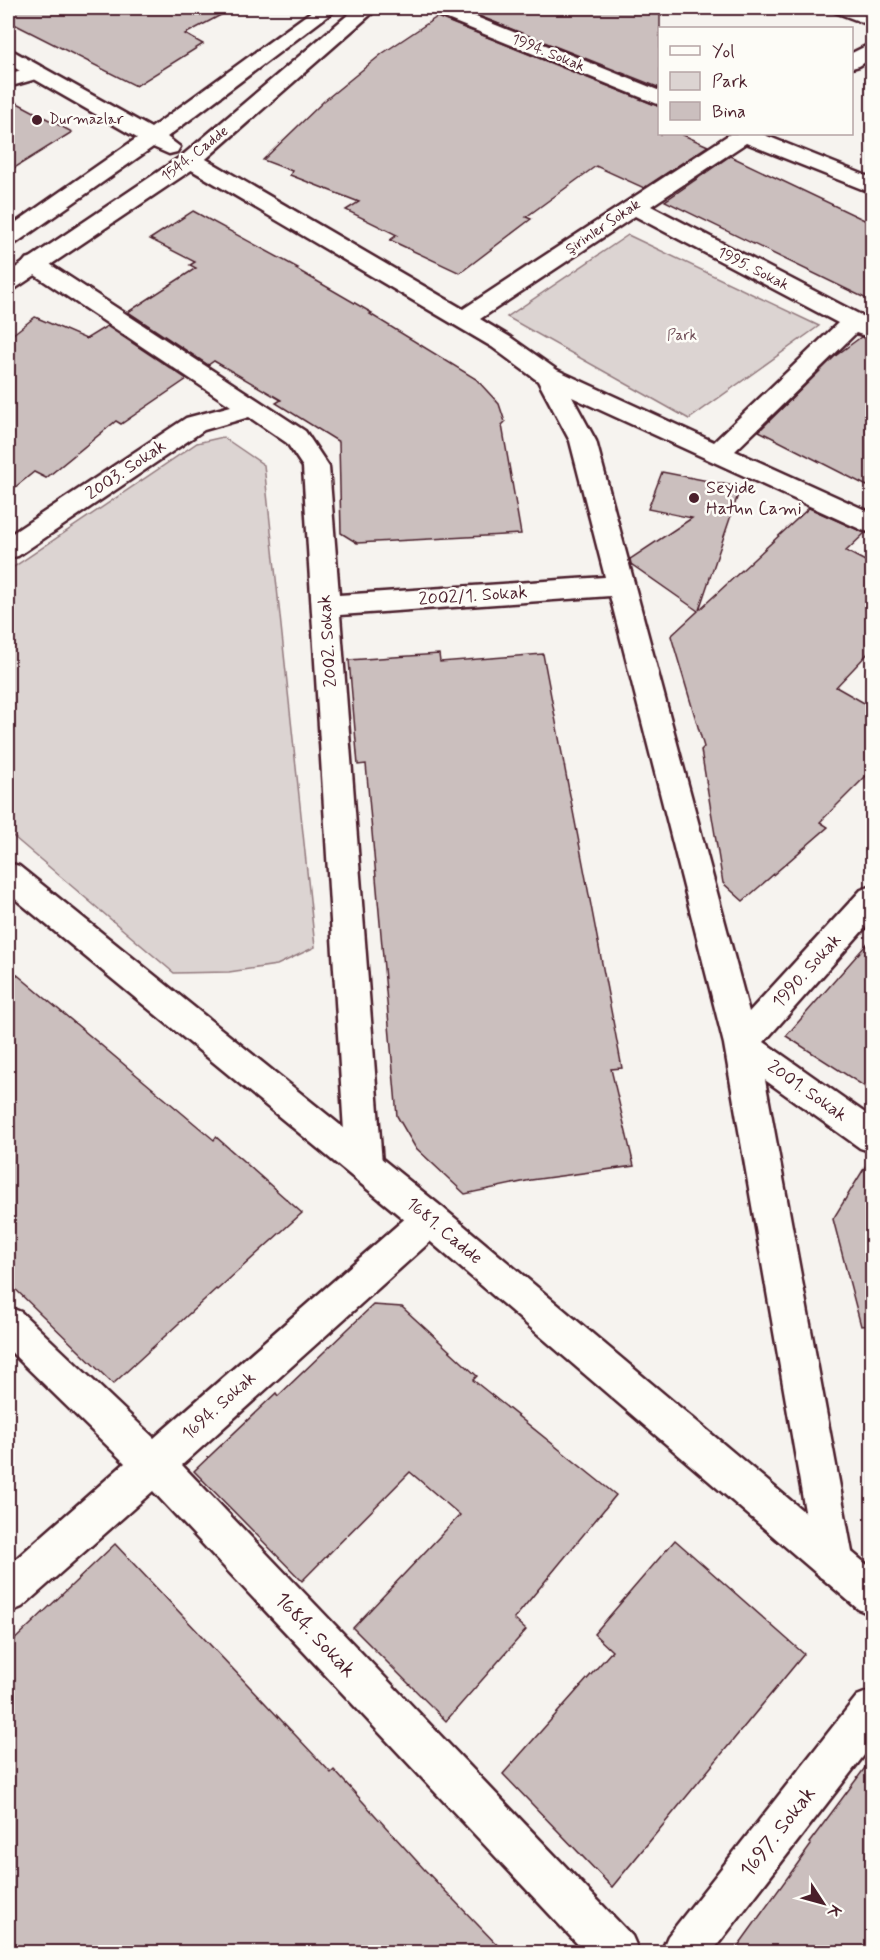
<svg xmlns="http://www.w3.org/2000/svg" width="880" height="1960" viewBox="0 0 880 1960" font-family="Mynerve,sans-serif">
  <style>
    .green { fill: #dcd4d2; stroke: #937a7e; stroke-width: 1.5 }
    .building { fill: #cbbfbe; stroke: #4a1f2b; stroke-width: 1.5 }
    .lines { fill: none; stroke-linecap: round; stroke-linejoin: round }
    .street-casing { stroke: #4a1f2b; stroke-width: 5 }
    .secondary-casing { stroke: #4a1f2b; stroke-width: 5 }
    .street { fill: #fdfcf7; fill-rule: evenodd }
    .secondary { fill: #fdfcf7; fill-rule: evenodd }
    .poi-dot { fill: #4a1f2b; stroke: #fdfcf7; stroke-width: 2 }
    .labels { text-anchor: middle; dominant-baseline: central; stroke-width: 5; stroke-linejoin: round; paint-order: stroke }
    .far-street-label { font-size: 15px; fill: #4a1f2b; stroke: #fdfcf7 }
    .far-poi-label { font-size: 15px; fill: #4a1f2b; stroke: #fdfcf7; text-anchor: start }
    .far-park-label { font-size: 15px; fill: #6e4c55; stroke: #fdfcf7 }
    .street-label { font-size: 18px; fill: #4a1f2b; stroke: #fdfcf7 }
    .poi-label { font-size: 18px; fill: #4a1f2b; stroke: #fdfcf7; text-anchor: start }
    .near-street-label { font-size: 21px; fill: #4a1f2b; stroke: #fdfcf7 }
  </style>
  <rect width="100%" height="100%" fill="#f6f3ef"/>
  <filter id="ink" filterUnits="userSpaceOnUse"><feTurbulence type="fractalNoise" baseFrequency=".0167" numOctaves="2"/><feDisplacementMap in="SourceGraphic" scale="12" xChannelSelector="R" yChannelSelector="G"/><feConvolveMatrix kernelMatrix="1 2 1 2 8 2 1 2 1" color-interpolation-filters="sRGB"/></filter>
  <g filter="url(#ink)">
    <g class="green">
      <polygon points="628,235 819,326 689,419 507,317"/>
      <polygon points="223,437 264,465 315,947 277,965 229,972 174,973 8,832 8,571 197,443"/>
    </g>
    <g class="building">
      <polygon points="8,8 234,8 185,34 203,44 136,86 8,21"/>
      <polygon points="459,8 660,8 660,88"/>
      <polygon points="437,17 660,107 660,134 681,134 708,146 644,188 596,166 526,217 531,219 460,273 390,240 397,235 346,210 359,202 290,175 292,171 263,160 324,101 383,53"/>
      <polygon points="8,98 72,132 8,172"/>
      <polygon points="730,156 873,224 873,302 665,201"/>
      <polygon points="193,211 298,268 296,269 372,313 370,314 476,379 499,404 505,422 502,425 521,534 357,543 341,533 339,442 276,403 281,400 214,361 208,365 128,312 196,268 190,265 195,262 150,239"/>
      <polygon points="35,317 86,339 107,326 187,379 121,424 116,421 46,478 34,472 8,493 8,338"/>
      <polygon points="861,337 873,340 873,489 759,431 834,357"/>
      <polygon points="662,472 739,487 741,486 699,610 809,508 865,533 846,551 873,565 873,648 836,687 873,708 873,769 820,822 828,827 743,901 723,883 701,750 704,747 671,636 698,611 631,564 630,559 692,518 648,509"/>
      <polygon points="439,654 440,662 543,654 622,1068 611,1069 634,1166 531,1180 465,1194 415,1147 397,1116 366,764 358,765 349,660"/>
      <polygon points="873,937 873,1092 786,1036"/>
      <polygon points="8,967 214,1140 216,1137 302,1213 217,1290 216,1289 113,1384 8,1282"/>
      <polygon points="873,1154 873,1325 861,1326 833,1219"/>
      <polygon points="373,1305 402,1307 477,1376 473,1380 616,1495 514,1619 526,1630 446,1721 353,1628 460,1515 410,1472 302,1581 194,1471 276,1393 278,1396"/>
      <polygon points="675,1540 804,1654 612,1887 503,1774 612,1651 594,1634"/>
      <polygon points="115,1544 331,1773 334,1770 424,1869 505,1953 8,1953 8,1646"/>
      <polygon points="873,1757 873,1953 733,1953 811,1845 809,1843"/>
    </g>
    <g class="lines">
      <g class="street-casing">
        <g id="street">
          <polygon points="427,8 454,8 660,91 660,105 430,12"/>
          <polygon points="832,8 859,8 872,13 872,26 835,12"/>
          <polygon points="872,43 872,58 859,66 852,68 852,53"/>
          <polygon points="35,66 43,67 46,72 43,77 8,87 8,74"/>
          <path d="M 730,134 L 762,134 L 872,178 L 872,193 L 746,143 L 651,206 L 872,321 L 872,338 L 856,333 L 735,451 L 872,513 L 872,533 L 862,530 L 572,397 L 596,441 L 749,1012 L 861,890 L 872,886 L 872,920 L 764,1042 L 872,1118 L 872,1152 L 860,1148 L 765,1080 L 854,1563 L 848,1577 L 834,1583 L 820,1577 L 814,1563 L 724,1044 L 610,596 L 340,615 L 382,1164 L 377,1175 L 364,1180 L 351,1175 L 346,1164 L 303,467 L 287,443 L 249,417 L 204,430 L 18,556 L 8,558 L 8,536 L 186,418 L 231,406 L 26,269 L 22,264 L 26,259 L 34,257 L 42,259 L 305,431 L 329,467 L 339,595 L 605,577 L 570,441 L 538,381 L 492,347 L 183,165 L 180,160 L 183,155 L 191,153 L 199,155 L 463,309 ZM 635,216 L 838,323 L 714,442 L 557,370 L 510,337 L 480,319 Z"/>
          <polygon points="430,1203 443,1208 448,1219 443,1230 182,1465 632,1936 639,1952 585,1952 153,1491 22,1607 8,1613 8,1566 125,1463 8,1349 8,1307 21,1312 154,1438 417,1208"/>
          <polygon points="872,1690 872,1745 712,1952 661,1952 668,1936 857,1696"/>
        </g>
      </g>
      <g class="secondary-casing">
        <g id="secondary">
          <polygon points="316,8 338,8 167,137 180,147 177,152 169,154 153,147 16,243 8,245 8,228 137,138 8,64 8,50 15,52 151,128"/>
          <polygon points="356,8 378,8 199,165 16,288 8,290 8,273 183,155"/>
          <polygon points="8,863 19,866 443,1208 872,1569 872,1615 858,1609 417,1230 8,893"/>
        </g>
      </g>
      <use href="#street" class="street"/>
      <use href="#secondary" class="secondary"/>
    </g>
  </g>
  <g class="poi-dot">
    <circle cx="37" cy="120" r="6"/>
    <circle cx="694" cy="498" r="6"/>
  </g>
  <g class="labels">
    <g class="far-street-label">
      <text transform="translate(548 53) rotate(22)">1994. Sokak</text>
      <text transform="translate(195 154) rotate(-38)">1544. Cadde</text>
      <text transform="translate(603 227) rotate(-34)">Şirinler Sokak</text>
      <text transform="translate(753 269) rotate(27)">1995. Sokak</text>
    </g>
    <g class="far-poi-label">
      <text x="49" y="120">Durmazlar</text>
    </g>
    <g class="far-park-label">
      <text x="682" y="336">Park</text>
    </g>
    <g class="street-label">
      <text transform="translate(126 470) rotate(-34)">2003. Sokak</text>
      <text transform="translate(473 596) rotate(-4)">2002/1. Sokak</text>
      <text transform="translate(328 641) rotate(-94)">2002. Sokak</text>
      <text transform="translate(807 971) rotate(-48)">1990. Sokak</text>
      <text transform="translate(807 1091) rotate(35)">2001. Sokak</text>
      <text transform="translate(444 1231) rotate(40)">1681. Cadde</text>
      <text transform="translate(219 1406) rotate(-42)">1694. Sokak</text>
    </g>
    <g class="poi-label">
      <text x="706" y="488">Seyide<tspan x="706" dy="21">Hatun Cami</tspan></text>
    </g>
    <g class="near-street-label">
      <text transform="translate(315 1635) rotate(47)">1684. Sokak</text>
      <text transform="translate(778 1832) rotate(-52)">1697. Sokak</text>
    </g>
  </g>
  <rect width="880" height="1960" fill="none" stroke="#fdfcf7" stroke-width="30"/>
  <rect x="15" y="15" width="850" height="1930" fill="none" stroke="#4a1f2b" stroke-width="2" filter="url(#ink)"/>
  <rect x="658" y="27" width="195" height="108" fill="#fdfcf7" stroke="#b5a4a5" stroke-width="1.5"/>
  <rect x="670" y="46" width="30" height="9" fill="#fdfcf7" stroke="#b5a4a5" stroke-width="1.5"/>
  <text x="712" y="57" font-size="18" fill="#4a1f2b">Yol</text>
  <rect x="670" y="72" width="30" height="18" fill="#dcd4d2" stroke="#b5a4a5" stroke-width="1.5"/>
  <text x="712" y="87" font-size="18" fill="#4a1f2b">Park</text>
  <rect x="670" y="102" width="30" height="18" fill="#cbbfbe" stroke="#b5a4a5" stroke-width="1.5"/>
  <text x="712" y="117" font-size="18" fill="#4a1f2b">Bina</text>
  <g transform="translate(823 1903) rotate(126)" stroke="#fdfcf7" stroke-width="4.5" paint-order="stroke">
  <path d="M0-4.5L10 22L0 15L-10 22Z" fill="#4a1f2b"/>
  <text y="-9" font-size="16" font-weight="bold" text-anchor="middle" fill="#4a1f2b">K</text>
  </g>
</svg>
